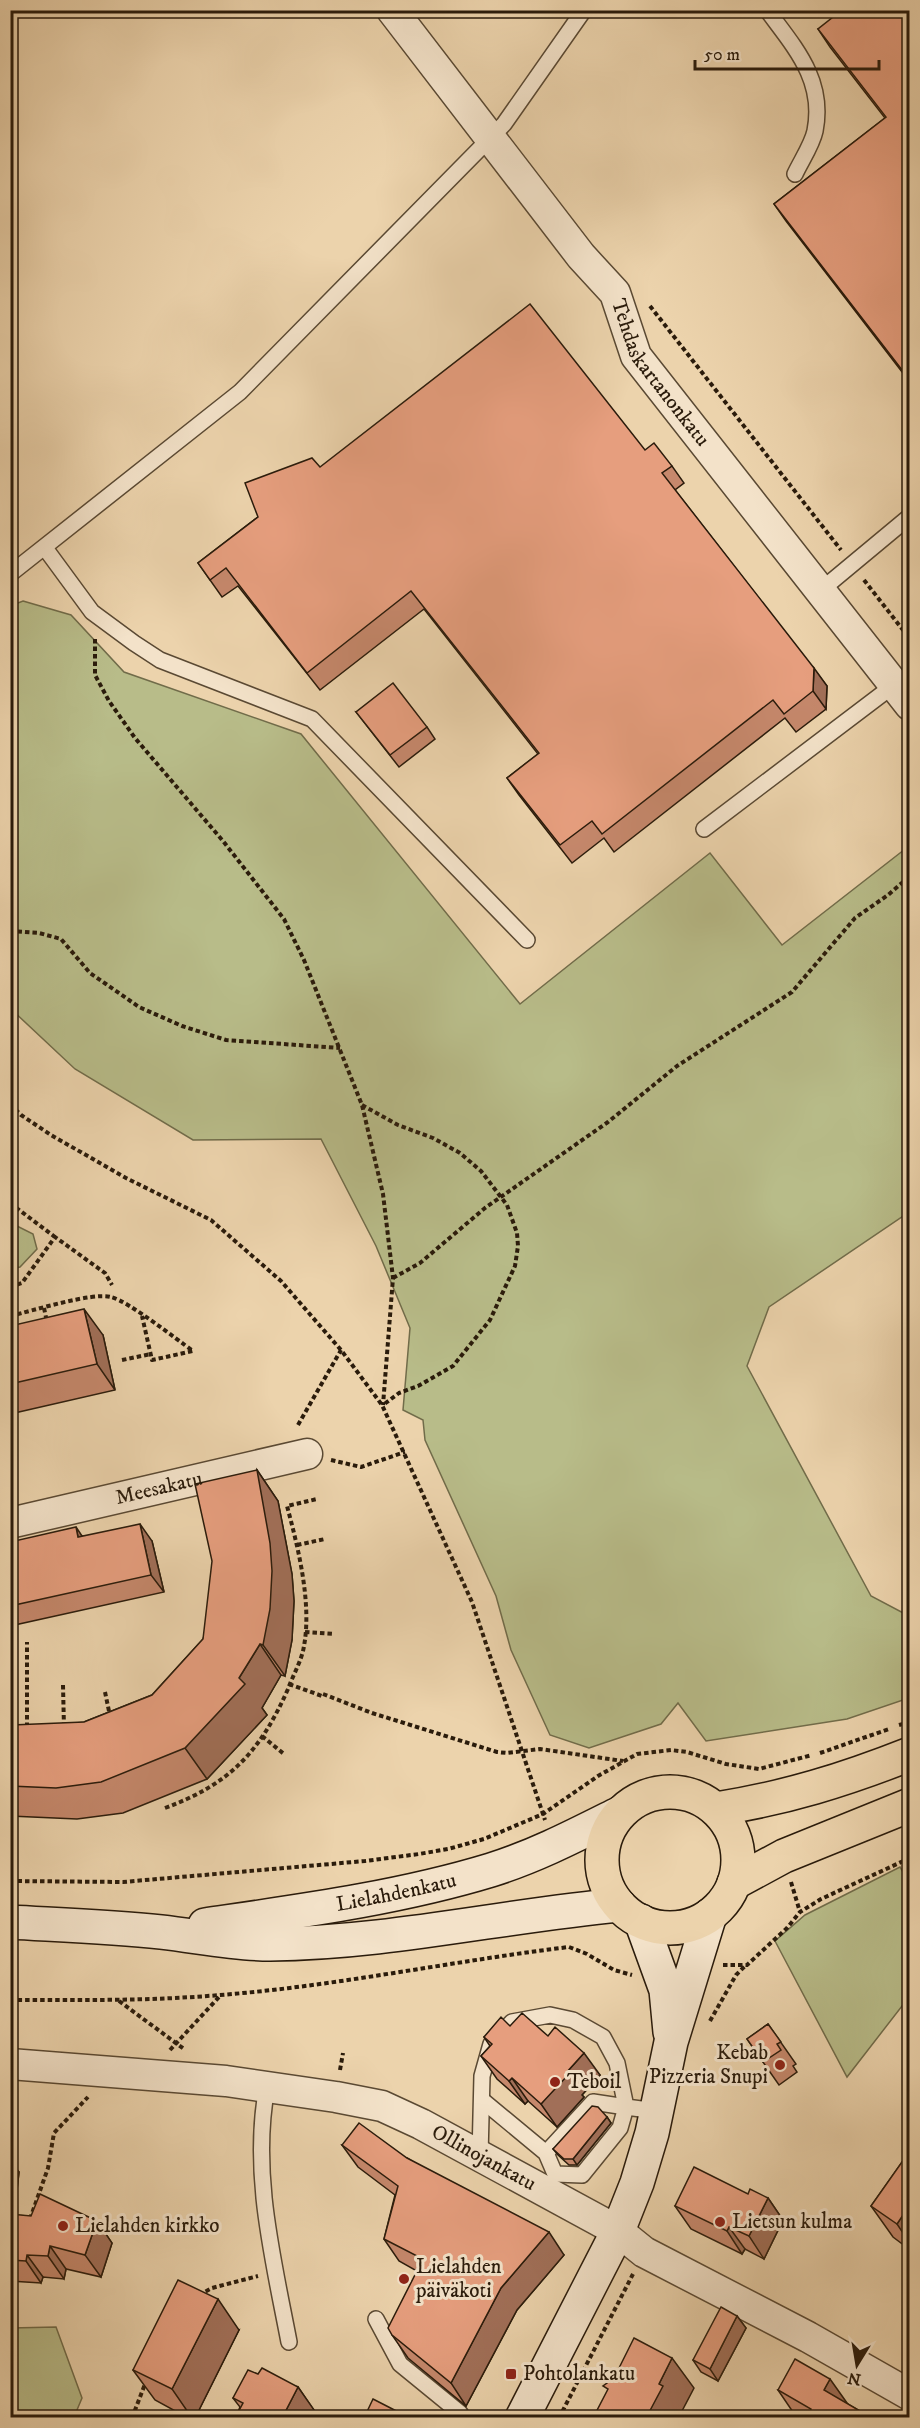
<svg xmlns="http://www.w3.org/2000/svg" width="920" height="2428" viewBox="0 0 920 2428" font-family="'IM FELL DW Pica',serif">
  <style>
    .green { fill: #b8bc89; stroke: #716c4a; stroke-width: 1.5 }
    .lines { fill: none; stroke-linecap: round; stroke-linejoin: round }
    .service-casing { stroke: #5a4933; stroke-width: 18 }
    .minor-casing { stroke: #5a4933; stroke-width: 33 }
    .secondary-casing { stroke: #2a1b0b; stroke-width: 36 }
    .primary-casing { stroke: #2a1b0b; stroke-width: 36 }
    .path { stroke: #2a1b0b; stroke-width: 4; stroke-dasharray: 4.5 3; stroke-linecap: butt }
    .service { stroke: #f3e2c9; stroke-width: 15 }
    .minor { stroke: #f3e2c9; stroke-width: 30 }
    .secondary { stroke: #f3e2c9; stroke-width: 33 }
    .primary { stroke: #ecd3ac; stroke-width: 33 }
    .wall { fill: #c6886c; stroke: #2a1b0b; stroke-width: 1.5 }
    .shaded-wall { fill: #a16f58; stroke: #2a1b0b; stroke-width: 1.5 }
    .building { fill: #e69e7e; stroke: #2a1b0b; stroke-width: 1.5 }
    .poi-dot { fill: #8f2418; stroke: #f3e2c9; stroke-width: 2 }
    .labels { text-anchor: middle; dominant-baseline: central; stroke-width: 6; stroke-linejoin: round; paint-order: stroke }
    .street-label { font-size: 21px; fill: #2a1b0b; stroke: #f3e2c9 }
    .poi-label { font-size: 21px; fill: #2a1b0b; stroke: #f3e2c9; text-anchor: start }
  </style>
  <rect width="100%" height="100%" fill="#ecd3ac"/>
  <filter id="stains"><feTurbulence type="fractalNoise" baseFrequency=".00333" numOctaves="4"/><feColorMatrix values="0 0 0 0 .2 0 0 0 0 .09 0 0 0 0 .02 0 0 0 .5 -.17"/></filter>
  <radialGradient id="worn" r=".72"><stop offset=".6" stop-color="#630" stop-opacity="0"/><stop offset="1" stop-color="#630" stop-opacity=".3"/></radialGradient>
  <g class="green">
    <polygon points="23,601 71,615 124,672 301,734 520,1004 710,853 782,945 909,846 909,1212 769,1307 747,1366 871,1596 909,1616 909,1698 847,1719 706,1741 678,1703 661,1724 589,1748 550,1735 511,1650 496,1596 425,1440 423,1420 403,1410 410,1328 376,1246 321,1139 193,1140 75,1069 11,1009 10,606"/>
    <polygon points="11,1223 33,1234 37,1249 20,1267 11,1269"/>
    <polygon points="900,1867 909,1882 909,1997 847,2077 775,1941 805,1915"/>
    <polygon points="56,2327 82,2398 74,2417 11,2417 11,2328"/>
  </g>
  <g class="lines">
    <g class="service-casing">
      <g id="service">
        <path d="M 767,10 C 795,48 825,80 815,131 C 812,145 801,161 795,174"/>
        <polyline points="45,548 92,612 134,643 160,660 312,719 527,940"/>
        <polyline points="10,574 240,392 504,124 584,10"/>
        <polyline points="820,591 909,517"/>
        <polyline points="704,829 894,685"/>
        <path d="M 267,2087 C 251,2172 273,2258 289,2342"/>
        <polyline points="482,2100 546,2153 555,2174 582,2175 620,2128 626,2107 593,2102 546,2153"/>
        <polyline points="480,2156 482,2076 491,2044 512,2022 550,2015 573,2020 603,2037 617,2063 626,2107 656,2111"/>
        <polyline points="376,2319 400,2364 460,2413"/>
      </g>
    </g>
    <g class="minor-casing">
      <g id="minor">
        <path id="s1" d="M 392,10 L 581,256 L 615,293 L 636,356 L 910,705"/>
        <path id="s2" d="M 10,1523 L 307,1454"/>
        <path id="s3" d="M 10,2064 L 226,2081 L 336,2097 L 382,2106 L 421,2124 L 618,2231 L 644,2252 L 808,2337 L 910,2395"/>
      </g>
    </g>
    <g class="secondary-casing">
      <g id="secondary">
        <polyline points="641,1921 666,1990 670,2032"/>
        <path d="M 10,1922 C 61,1925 111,1927 161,1932 C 197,1936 234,1944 270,1944 C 387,1943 502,1916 619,1905"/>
        <path id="s4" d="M 205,1925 C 301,1911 399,1898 491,1870 C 536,1856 578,1834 620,1813"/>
        <polyline points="522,2418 618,2231 637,2183 652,2133 671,2042 710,1915"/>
      </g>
    </g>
    <g class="primary-casing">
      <g id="primary">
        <circle cx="670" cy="1860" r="68"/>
        <path d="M 716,1809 C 786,1798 844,1780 910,1754"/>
        <polyline points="734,1883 784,1856 910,1805"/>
      </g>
    </g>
    <g class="path">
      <polyline points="650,306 841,550"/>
      <polyline points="864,580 910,639"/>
      <polyline points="95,639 95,675 109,701 135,738 223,841 284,919 304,960 362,1105 383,1194 393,1278 383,1405"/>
      <polyline points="10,931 39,933 61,939 90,973 106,984 139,1007 182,1026 226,1040 340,1048"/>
      <polyline points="10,1104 21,1115 51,1135 126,1178 211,1220 281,1281 341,1350 382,1405 472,1602 545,1820"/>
      <polyline points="362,1105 398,1125 433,1138 460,1153 481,1171 507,1205 517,1233 518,1246 515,1266 490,1320 453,1366 418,1386 399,1393 383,1405"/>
      <polyline points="10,1203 55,1237"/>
      <polyline points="393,1278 420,1263 485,1208 608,1122 677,1066 792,992 855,918 888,895 910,876"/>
      <polyline points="10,1287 22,1283 55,1237 105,1273 112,1285"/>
      <polyline points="44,1308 47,1322"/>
      <path d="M 10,1316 C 32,1311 92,1292 111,1297 C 128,1301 176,1339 193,1351 L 152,1360 L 142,1316"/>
      <polyline points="122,1360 151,1354"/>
      <polyline points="298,1425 341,1350"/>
      <polyline points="331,1460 361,1467 405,1452"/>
      <polyline points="297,1545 325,1539"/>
      <polyline points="305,1632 334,1634"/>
      <polyline points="289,1684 322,1696"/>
      <polyline points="63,1685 64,1728"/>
      <polyline points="105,1692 110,1716"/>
      <polyline points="323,1694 372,1713 497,1752 507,1753 540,1749 623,1761"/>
      <polyline points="899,1725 910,1722"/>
      <polyline points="27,1727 27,1642"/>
      <polyline points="262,1736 284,1754"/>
      <polyline points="820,1753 889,1729"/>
      <path d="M 165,1808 C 230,1784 260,1752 288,1689 C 293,1675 302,1660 304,1646 C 312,1603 298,1547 287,1506 L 317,1499"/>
      <polyline points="10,1881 123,1882 365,1861 419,1854 448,1849 484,1839 543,1814 598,1776 637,1754 671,1750 687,1752 726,1764 759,1769 812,1755"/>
      <polyline points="791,1882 800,1912"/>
      <polyline points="723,1965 747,1965 787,1928 800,1912 821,1899 910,1858"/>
      <path d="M 10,2000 C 81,2000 151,2001 220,1995 C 337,1986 452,1961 569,1947 L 587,1954 L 614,1970 L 632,1975"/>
      <polyline points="119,2001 184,2049"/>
      <polyline points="710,2021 736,1975 746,1965"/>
      <polyline points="170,2050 220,1996"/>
      <polyline points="340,2070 343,2053"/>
      <polyline points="30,2219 48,2168 54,2133 88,2097"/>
      <polyline points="199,2295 212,2288 258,2276"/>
      <polyline points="132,2418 145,2384"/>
      <polyline points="559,2418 633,2274"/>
    </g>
    <use href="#service" class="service"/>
    <use href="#minor" class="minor"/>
    <use href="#secondary" class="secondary"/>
    <use href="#primary" class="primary"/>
  </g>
  <g class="wall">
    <polygon points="909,10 909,381 786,221 774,204 885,118 830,47 818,29"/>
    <polygon points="645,450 672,466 684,483 675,490 827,686 826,709 796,732 785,718 614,852 604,838 572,863 519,795 507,778 538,754 424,609 320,690 238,586 222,597 198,563 258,517 320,467"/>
    <polygon points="356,712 427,727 435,739 399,767"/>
    <polygon points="10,1326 103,1335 115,1390 10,1414"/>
    <polygon points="257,1470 278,1501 292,1574 294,1601 292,1640 285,1676 281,1675 262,1708 267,1715 207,1779 123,1813 77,1819 10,1816 10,1731 84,1722 152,1695 203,1639"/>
    <polygon points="82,1536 152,1541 164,1592 10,1626 10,1542"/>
    <polygon points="768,2024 796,2064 793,2066 797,2072 779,2085 747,2039"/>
    <polygon points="510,2026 548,2036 600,2075 582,2095 584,2097 557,2127 528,2101 525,2104 497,2079 481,2056 490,2046 484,2037"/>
    <polygon points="607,2117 611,2123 577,2165 569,2165 558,2155 553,2149"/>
    <polygon points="342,2145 407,2158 564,2255 517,2310 466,2406 408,2358 392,2335 417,2271 399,2261 384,2239 395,2195 358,2167"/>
    <polygon points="909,2152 909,2249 893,2237 871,2206"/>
    <polygon points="10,2161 19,2172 14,2215 97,2221 112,2243 101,2277 66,2269 64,2279 43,2277 41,2283 10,2281"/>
    <polygon points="748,2194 768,2198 783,2220 764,2259 745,2249 742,2254 691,2229 675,2206"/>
    <polygon points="737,2316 746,2328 718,2381 701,2372 693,2360"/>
    <polygon points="239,2330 195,2418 188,2418 155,2400 133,2370"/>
    <polygon points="258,2374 298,2387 319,2418 235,2418 240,2407 233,2398"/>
    <polygon points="778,2390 846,2403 872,2418 797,2418"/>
  </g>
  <g class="shaded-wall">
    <polygon points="814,668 827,686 826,709 813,691"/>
    <polygon points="84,1309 103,1335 115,1390 97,1364"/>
    <polygon points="257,1470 278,1501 292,1574 294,1601 292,1640 285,1676 263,1645"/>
    <polygon points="140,1524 152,1541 164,1592 151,1575"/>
    <polygon points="76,1527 88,1545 78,1537"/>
    <polygon points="260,1644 281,1675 262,1708 267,1715 207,1779 185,1748 239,1678"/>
    <polygon points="584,2053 600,2075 582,2095 584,2097 557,2127 541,2104 566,2073"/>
    <polygon points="512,2078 528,2101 525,2104 509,2081"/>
    <polygon points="607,2117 611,2123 577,2165 573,2159"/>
    <polygon points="10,2161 19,2172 12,2236 10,2234"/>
    <polygon points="768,2198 783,2220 764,2259 749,2236"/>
    <polygon points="905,2212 909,2218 909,2242 897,2224"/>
    <polygon points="97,2221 112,2243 101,2277 85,2255"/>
    <polygon points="729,2227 745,2249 742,2254 727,2231"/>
    <polygon points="549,2232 564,2255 517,2310 466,2406 451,2383 501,2288"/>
    <polygon points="50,2246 66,2269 64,2279 48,2256"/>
    <polygon points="27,2255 43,2277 41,2283 26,2261"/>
    <polygon points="218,2299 239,2330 195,2418 192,2418 172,2389"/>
    <polygon points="737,2316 746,2328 718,2381 710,2369"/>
    <polygon points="672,2358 694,2388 681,2413 684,2417 646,2418 659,2384"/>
    <polygon points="830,2379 852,2410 824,2390"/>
    <polygon points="298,2387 319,2417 319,2418 282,2418"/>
  </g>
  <g class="building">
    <polygon points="842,10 909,10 909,379 774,204 886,117 818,29"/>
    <polygon points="530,304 645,450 654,443 672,466 662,473 814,668 813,691 784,714 773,700 602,834 592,821 560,845 507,778 539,753 411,591 307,673 226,568 210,580 198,563 258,517 245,483 312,458 320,467"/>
    <polygon points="393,683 427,727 390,755 356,712"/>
    <polygon points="84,1309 97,1364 10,1384 10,1326"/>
    <polygon points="257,1470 270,1543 272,1571 270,1609 263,1645 260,1644 239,1678 245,1684 185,1748 101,1782 56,1788 10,1786 10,1731 11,1731 12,1725 84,1722 152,1695 203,1639 212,1561 195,1484"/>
    <polygon points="140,1524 151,1575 10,1606 10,1542 76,1527 78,1537"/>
    <polygon points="522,2013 548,2036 555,2027 584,2053 566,2073 568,2075 541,2104 512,2078 509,2081 481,2056 492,2044 484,2037 501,2017 510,2026"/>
    <polygon points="768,2024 781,2042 777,2044 781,2050 763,2062 747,2039"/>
    <polygon points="592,2106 598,2107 607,2117 573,2159 564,2159 553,2149"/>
    <polygon points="359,2123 407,2158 549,2232 501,2288 451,2383 392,2335 388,2328 423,2259 384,2239 398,2186 342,2145"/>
    <polygon points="909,2152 909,2215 905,2212 897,2224 871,2206"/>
    <polygon points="694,2167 748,2194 750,2189 768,2198 749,2236 729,2227 727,2231 675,2206"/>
    <polygon points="40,2194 97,2221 85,2255 50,2246 48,2256 27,2255 26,2261 10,2260 10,2214 31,2216"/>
    <polygon points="178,2280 218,2299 172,2389 133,2370"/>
    <polygon points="721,2307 737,2316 710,2369 693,2360"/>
    <polygon points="634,2338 672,2358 659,2384 663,2386 646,2418 593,2418 608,2389 603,2386 614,2378"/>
    <polygon points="795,2359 830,2379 824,2390 872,2418 807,2418 811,2409 778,2390"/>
    <polygon points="262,2368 298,2387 282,2418 235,2418 243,2403 233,2398 248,2370 258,2374"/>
    <polygon points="373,2399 410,2418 364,2418"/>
    <polygon points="885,2411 897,2418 881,2418"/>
  </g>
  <g class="poi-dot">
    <circle cx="780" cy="2065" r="6"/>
    <circle cx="555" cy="2082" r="6"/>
    <circle cx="720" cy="2222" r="6"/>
    <circle cx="63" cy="2226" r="6"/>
    <circle cx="404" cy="2279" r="6"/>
    <rect x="505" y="2368" width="12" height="12" rx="3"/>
  </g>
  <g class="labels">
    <g class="street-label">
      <text stroke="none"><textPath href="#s1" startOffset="453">Tehdaskartanonkatu</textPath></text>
      <text stroke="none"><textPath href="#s2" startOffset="153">Meesakatu</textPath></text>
      <text stroke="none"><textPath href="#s4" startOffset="194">Lielahdenkatu</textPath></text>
      <text stroke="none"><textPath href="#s3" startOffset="489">Ollinojankatu</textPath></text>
    </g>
    <g class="poi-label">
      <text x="768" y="2053" text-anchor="end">Kebab<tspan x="768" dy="24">Pizzeria Snupi</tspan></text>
      <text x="567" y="2082">Teboil</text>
      <text x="732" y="2222">Lietsun kulma</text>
      <text x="75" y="2226">Lielahden kirkko</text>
      <text x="416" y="2267">Lielahden<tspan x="416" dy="24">päiväkoti</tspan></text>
      <text x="523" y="2374">Pohtolankatu</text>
    </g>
  </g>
  <rect width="920" height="2428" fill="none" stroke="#ecd3ac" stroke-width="36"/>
  <rect x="12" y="12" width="896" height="2404" fill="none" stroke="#2a1b0b" stroke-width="3"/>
  <rect x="18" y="18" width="884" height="2392" fill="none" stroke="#2a1b0b" stroke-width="1.5"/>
  <g transform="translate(857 2365) rotate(191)" stroke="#f3e2c9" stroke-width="4.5" paint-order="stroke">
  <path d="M0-4.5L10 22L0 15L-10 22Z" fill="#2a1b0b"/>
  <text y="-9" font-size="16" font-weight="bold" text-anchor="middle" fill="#2a1b0b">N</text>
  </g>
  <path d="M695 60v9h184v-9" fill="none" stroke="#2a1b0b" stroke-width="3"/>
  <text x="704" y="60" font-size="18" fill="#2a1b0b" stroke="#f3e2c9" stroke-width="4.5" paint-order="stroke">50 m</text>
  <rect width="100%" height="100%" filter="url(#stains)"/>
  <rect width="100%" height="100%" fill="url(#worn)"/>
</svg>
